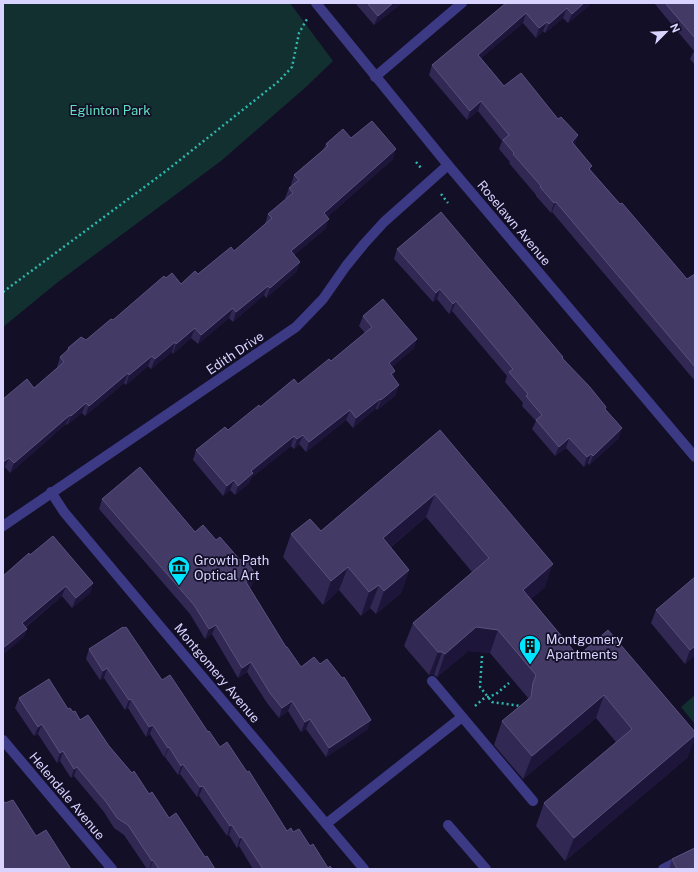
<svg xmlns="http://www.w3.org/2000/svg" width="698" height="872" viewBox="0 0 698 872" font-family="'Public Sans',sans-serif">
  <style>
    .green { fill: #12302f }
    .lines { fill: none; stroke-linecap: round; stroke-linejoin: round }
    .path { stroke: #2fb8b0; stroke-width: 2.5; stroke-dasharray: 2 3; stroke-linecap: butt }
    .lane { stroke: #3d3a85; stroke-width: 10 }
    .street { stroke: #3d3a85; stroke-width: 10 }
    .wall { fill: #312854 }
    .shaded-wall { fill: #1d163a }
    .building { fill: #433a66; stroke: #5a527e }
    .labels { text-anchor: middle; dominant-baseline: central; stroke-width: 3.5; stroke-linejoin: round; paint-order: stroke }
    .park-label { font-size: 13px; fill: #5fe0c0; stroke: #130f26 }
    .street-label { font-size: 13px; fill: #d9d4ff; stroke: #130f26 }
    .poi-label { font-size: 13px; fill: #d9d4ff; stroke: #130f26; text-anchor: start }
  </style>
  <rect width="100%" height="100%" fill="#130f26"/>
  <g class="green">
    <polygon points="3,3 290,3 333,61 306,87 221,161 58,282 3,327"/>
    <polygon points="695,695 695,724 681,707"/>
  </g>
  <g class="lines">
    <g class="path">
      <polyline points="416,162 421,168"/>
      <polyline points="441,194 448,203"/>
      <polyline points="3,292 166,171 279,81 292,67 299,33 307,19"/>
      <polyline points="482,656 480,687 492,702 521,706"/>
      <polyline points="475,706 483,699 496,694 509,683"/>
    </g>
    <g class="lane">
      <polyline points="432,681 533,801"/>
      <polyline points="326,824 462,717"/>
      <polyline points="448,825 486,869"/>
      <polyline points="663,869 695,853"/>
    </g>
    <g class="street">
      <polyline points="316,3 448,165 695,457"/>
      <polyline points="375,77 462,3"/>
      <polyline points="51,492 64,512 364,869"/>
      <polyline points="3,526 296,327 323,299 346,266 364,244 384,222 448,165"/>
      <polyline points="3,740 112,869"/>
    </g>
  </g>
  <g class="wall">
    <polygon points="355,3 402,3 374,25"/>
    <polygon points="506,3 589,6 568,23 563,18 545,33 543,31 536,38 523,23 481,58 504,86 575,145 591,170 620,204 687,279 695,274 695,381 552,212 551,213 536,196 536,195 509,163 510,162 499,149 502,141 478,111 467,120 429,75 432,65"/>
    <polygon points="654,3 695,3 695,65 690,59 694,51"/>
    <polygon points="351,138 393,159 327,217 326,228 294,255 300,262 296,272 266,298 264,295 233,322 229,318 198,344 191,338 173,354 172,352 151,369 148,366 126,385 124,383 85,416 82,413 67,425 66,424 10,473 5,467 3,469 3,399 34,388 58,368 57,367 60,357 66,352 68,348 86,340 113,320 166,278 181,284 198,274 234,251 265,224 268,214 286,199 285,198 289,188 292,186 291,185 294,175 323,150 326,144"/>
    <polygon points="397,249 563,357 563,358 605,409 619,438 589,465 588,463 584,467 566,448 555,456 532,429 536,421 522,406 523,403 505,382 507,376 452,311 449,314 437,299 433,302 394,259"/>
    <polygon points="363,316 414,348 392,367 395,371 393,377 396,395 377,410 376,408 353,428 346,420 306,452 299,444 294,449 291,446 251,478 249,483 235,495 230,490 223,496 193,460 196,450 228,430 260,407 298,384 331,361 365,333 359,326"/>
    <polygon points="440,430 545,587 531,599 578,656 688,757 565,861 536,826 544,803 616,742 596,718 523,779 494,745 502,721 527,700 528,698 490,653 468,651 437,677 434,675 429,675 404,646 413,623 472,572 426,517 391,547 409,570 401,593 376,614 370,608 361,616 339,590 323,605 283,557 291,534 321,531"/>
    <polygon points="102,499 195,532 252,586 249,588 286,647 301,667 368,729 326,757 306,729 301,732 288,711 279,718 267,703 247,672 238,678 212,634 205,639 190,614 99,509"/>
    <polygon points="30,555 93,583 90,593 72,608 62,596 26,627 27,629 23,638"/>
    <polygon points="656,610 695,655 685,664 651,623"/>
    <polygon points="89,649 162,680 208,732 287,831 293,832 310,846 328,868 332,869 253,869 239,846 237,848 229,835 227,836 199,796 197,797 180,774 178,775 165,757 164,757 150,734 146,737 128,708 125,710 104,678 100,680 86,659"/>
    <polygon points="19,698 68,709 73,712 109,746 169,818 215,869 147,869 124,835 114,828 104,812 74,776 71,778 60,761 57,763 38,734 34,736 15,708"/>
    <polygon points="672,859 695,869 669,869"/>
  </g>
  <g class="shaded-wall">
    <polygon points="393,3 402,3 374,25 378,16"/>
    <polygon points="584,3 590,3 589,6 568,23 572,14"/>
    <polygon points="567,8 563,18 545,33 549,24"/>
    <polygon points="526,13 523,23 474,64 478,55"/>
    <polygon points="547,22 543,31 536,38 539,28"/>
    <polygon points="481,101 478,111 467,120 470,111"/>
    <polygon points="578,135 575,145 572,142"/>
    <polygon points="396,149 393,159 321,222 324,213"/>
    <polygon points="556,202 552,212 551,213 554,203"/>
    <polygon points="329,219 326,228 287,261 291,251"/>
    <polygon points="300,262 296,272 266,298 270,288"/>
    <polygon points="268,286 264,295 233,322 236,312"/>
    <polygon points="440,289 437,299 433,302 436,293"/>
    <polygon points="456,301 452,311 449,314 453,304"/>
    <polygon points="233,308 229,318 198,344 201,335"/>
    <polygon points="195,328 191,338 173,354 176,344"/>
    <polygon points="417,339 414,348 385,373 389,363"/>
    <polygon points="175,342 172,352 151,369 155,359"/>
    <polygon points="152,356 148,366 126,385 129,375"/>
    <polygon points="395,371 392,380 391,374"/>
    <polygon points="128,373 124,383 85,416 89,406"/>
    <polygon points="399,385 396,395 377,410 381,400"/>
    <polygon points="380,399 376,408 353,428 356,418"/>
    <polygon points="86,403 82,413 67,425 71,416"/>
    <polygon points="350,410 346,420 306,452 309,442"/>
    <polygon points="70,415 66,424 10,473 14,463"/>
    <polygon points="622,428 619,438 589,465 593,456"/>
    <polygon points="303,435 299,444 294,449 297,439"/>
    <polygon points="294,436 291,446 251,478 249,483 235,495 238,486 251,471"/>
    <polygon points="569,438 566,448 555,456 559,447"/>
    <polygon points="591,454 588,463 584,467 587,457"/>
    <polygon points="9,458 5,467 3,469 3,462"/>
    <polygon points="234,480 230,490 223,496 227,486"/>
    <polygon points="435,494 426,517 374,561 383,538"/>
    <polygon points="553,564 545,587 515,613 523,590"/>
    <polygon points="348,567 339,590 323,605 331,581"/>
    <polygon points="409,570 401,593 376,614 384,591"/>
    <polygon points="256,576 252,586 242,592 246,582"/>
    <polygon points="93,583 90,593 72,608 76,598"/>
    <polygon points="379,585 370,608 361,616 369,592"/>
    <polygon points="66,586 62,596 19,632 22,623"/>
    <polygon points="216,625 212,634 205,639 209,629"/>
    <polygon points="476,627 498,630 490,653 468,651 437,677 445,654"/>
    <polygon points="27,629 23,638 3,655 3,648"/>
    <polygon points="695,646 695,655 685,664 690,650"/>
    <polygon points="438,652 442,652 434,675 429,675"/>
    <polygon points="251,662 247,672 238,678 242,668"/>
    <polygon points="107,668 104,678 100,680 103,671"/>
    <polygon points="604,695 596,718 523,779 532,756"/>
    <polygon points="131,699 128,708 125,710 129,700"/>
    <polygon points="292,701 288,711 279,718 282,708"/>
    <polygon points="310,719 306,729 301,732 305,722"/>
    <polygon points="371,720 368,729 326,757 329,748"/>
    <polygon points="42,724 38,734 34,736 38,727"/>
    <polygon points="153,725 150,734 146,737 149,727"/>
    <polygon points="695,735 695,738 688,757 565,861 574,838"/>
    <polygon points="169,747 165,757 164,757 168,748"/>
    <polygon points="63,751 60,761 57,763 60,753"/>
    <polygon points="183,764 180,774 178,775 181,766"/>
    <polygon points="77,767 74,776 71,778 74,769"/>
    <polygon points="203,786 199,796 197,797 200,787"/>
    <polygon points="232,825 229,835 227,836 230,826"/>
    <polygon points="242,837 239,846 237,848 240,838"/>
    <polygon points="153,860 150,869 149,869 152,861"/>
  </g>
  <g class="building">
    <polygon points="367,3 393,3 378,16"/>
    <polygon points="506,3 584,3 572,14 567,8 549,24 547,22 539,28 526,13 478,55 504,86 521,73 558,119 561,117 578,135 572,142 592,166 589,169 620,204 622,203 687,279 695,274 695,367 556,202 554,203 540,187 541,186 513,154 514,153 503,140 509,135 481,101 470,111 432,65"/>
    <polygon points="665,3 695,3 695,38"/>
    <polygon points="372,121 396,149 324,213 329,219 291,251 300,262 270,288 268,286 236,312 233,308 201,335 195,328 176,344 175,342 155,359 152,356 129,375 128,373 89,406 86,403 71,416 70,415 14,463 9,458 3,462 3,399 27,379 34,388 64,362 60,357 69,349 68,348 81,337 86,340 111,319 113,320 164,276 166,278 172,273 181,284 195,271 198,274 231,247 234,251 272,218 268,214 293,193 289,188 299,180 294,175 328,146 326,144 343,129 351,138"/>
    <polygon points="441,212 563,357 562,358 589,386 606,407 605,409 622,428 593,456 591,454 587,457 569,438 559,447 536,420 542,415 526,396 528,394 509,372 513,369 456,301 453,304 440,289 436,293 397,249"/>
    <polygon points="383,299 417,339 389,363 395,371 391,374 399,385 381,400 380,399 356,418 350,410 309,442 303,435 297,439 294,436 251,471 253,473 238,486 234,480 227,486 196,450 225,427 228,430 259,405 260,407 294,379 298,384 329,359 331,361 372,327 363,316"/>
    <polygon points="440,430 553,564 523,590 578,656 608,630 695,732 695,735 574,838 544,803 632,729 604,695 532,756 502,721 531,697 533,683 536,675 498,630 476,627 445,654 442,652 438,652 413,623 489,558 435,494 383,538 409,570 384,591 379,585 369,592 348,567 331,581 291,534 310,519 321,531"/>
    <polygon points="140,467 195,532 203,525 216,540 220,537 240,560 245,557 256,576 246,582 286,647 287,647 301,667 314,657 320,664 327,659 342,678 344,677 371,720 329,748 310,719 305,722 292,701 282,708 270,693 251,662 242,668 216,625 209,629 194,605 102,499"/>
    <polygon points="53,536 93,583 76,598 66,586 22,623 27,629 3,648 3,576 29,553 30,555"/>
    <polygon points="695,577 695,646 690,650 656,610"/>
    <polygon points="123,627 124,628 126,627 162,680 170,675 208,732 209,731 220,747 227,742 247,772 249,771 287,831 291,828 293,832 299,829 310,846 313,844 328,868 330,866 332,869 263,869 242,837 240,838 232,825 230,826 203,786 200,787 183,764 181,766 169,747 168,748 153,725 149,727 131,699 129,700 107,668 103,671 89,649"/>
    <polygon points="49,679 68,709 70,708 73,712 75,711 80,720 88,715 109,746 132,773 134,771 149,794 152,792 169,818 176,813 205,857 207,856 215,869 159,869 153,860 152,861 128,825 117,818 107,803 77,767 74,769 63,751 60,753 42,724 38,727 19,698"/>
    <polygon points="3,800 5,803 13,800 36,836 46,830 71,869 3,869"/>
    <polygon points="695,848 695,869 677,869 672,859"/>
  </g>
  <defs>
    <g id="museum-pin" transform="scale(1.15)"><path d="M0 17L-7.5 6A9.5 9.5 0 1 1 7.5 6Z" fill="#00e5ff" stroke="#130f26"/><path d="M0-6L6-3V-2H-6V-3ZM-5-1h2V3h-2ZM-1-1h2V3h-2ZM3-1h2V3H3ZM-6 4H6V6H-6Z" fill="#111"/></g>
    <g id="building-pin" transform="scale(1.15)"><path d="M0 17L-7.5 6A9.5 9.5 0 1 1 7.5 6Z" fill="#00e5ff" stroke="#130f26"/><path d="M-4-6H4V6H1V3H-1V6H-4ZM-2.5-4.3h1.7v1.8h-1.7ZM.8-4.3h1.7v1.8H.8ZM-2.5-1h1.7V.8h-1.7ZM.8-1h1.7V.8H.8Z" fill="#111"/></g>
  </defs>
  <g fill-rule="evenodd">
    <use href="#museum-pin" x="179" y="567"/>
    <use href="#building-pin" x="530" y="646"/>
  </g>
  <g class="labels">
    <g class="park-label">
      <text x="110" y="110">Eglinton Park</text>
    </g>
    <g class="street-label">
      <text transform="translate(514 223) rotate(50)">Roselawn Avenue</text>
      <text transform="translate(235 353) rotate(-34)">Edith Drive</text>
      <text transform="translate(217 673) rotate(50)">Montgomery Avenue</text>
      <text transform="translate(67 796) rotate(50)">Helendale Avenue</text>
    </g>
    <g class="poi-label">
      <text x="194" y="560">Growth Path<tspan x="194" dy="15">Optical Art</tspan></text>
      <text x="546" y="639">Montgomery<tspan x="546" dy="15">Apartments</tspan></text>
    </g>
  </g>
  <rect width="698" height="872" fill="none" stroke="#d9d4ff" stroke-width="8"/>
  <g transform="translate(666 32) rotate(66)" stroke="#130f26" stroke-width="3" paint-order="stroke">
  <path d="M0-3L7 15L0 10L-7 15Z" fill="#d9d4ff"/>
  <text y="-6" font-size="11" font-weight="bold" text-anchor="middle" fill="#d9d4ff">N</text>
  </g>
</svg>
